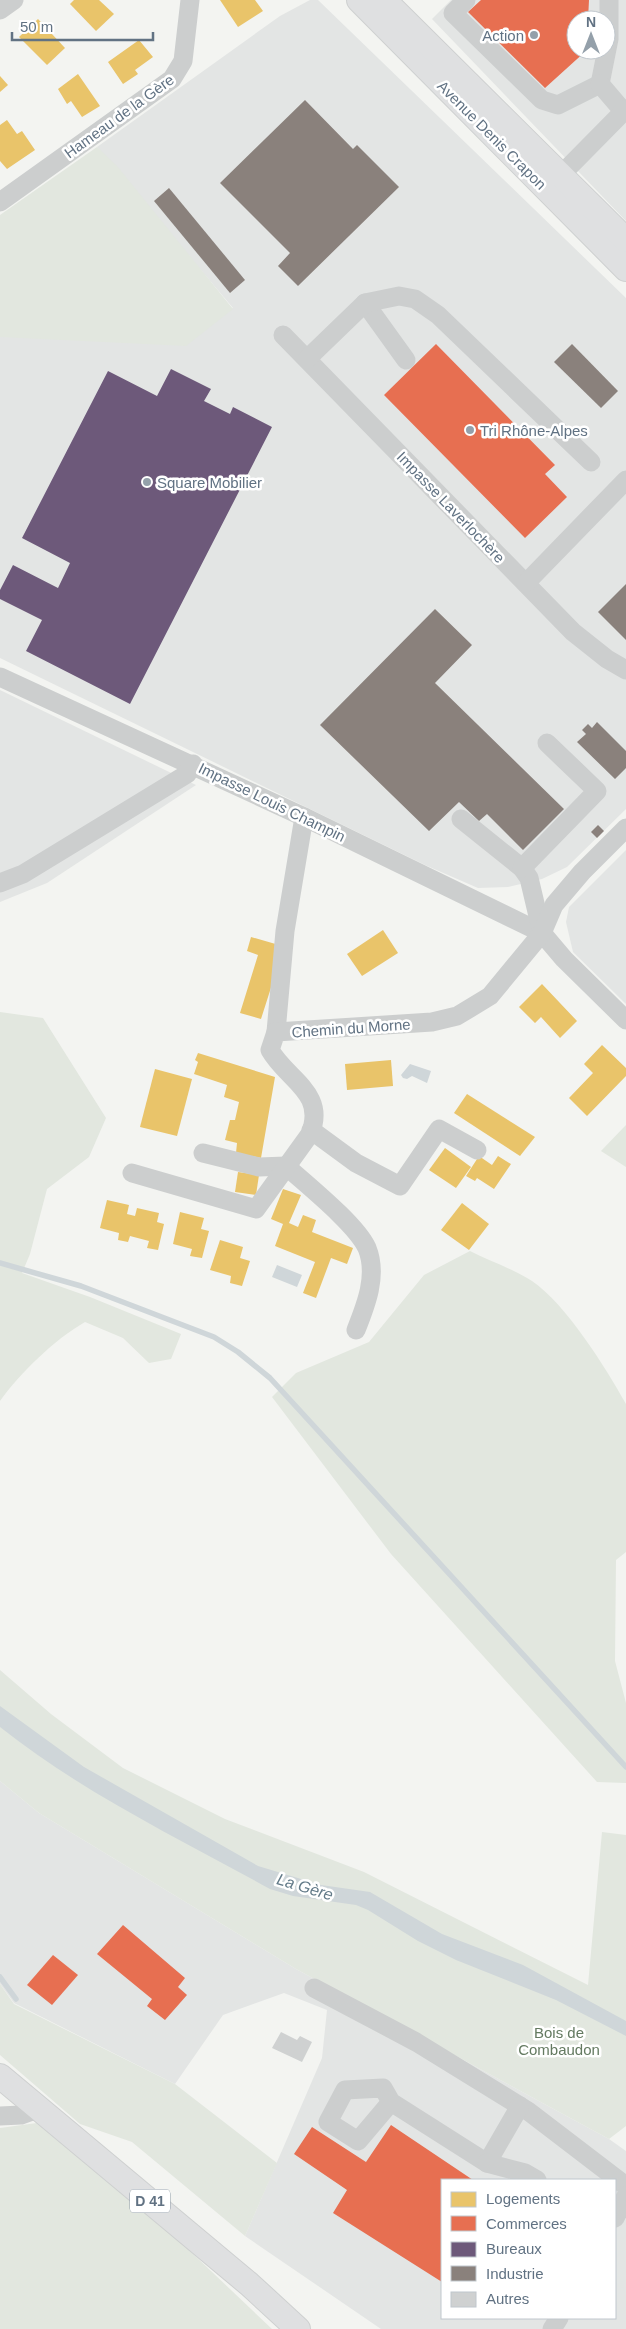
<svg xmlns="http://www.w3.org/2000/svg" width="626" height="2329" viewBox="0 0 626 2329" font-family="Helvetica,sans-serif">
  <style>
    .built { fill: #e3e5e4; fill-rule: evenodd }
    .green { fill: #e2e7df }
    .water { fill: #cfd6d9 }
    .homes { fill: #e9c46a }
    .shops { fill: #e76f51 }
    .offices { fill: #6d597a }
    .industry { fill: #8a817c }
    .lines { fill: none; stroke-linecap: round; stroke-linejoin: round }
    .stream { stroke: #cfd6d9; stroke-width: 5.5 }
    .building { fill: #cfd1d1 }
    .major-casing { stroke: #ced0d0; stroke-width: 26 }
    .minor { stroke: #cccece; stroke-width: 19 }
    .major { stroke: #dfe0e1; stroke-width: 24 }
    .poi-dot { fill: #94a0aa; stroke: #fff; stroke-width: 2 }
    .labels { text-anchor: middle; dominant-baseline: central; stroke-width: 5; stroke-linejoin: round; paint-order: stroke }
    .shield { fill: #fff; stroke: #909ca8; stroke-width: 1 }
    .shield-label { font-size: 14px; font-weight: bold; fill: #617283 }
    .poi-label { font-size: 15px; fill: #617283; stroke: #fff; text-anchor: start }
    .street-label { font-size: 15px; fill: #617283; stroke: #fff }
    .park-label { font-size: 15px; fill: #647a61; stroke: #fff }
    .water-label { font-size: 16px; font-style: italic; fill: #627a88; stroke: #fff }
  </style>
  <rect width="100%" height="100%" fill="#f3f4f1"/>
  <g class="built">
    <polygon points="310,0 318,0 626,298 626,809 567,867 542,879 508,887 478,888 425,865 0,658 0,337 233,308 97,147 280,16"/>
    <path d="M 451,0 L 626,0 L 626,221 L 432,19 ZM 576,20 L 606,20 L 606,50 L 576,50 Z"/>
    <polygon points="0,690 196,785 47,883 0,902"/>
    <polygon points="626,850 626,1004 573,952 566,922 569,907"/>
    <path d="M 0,1781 L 39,1813 L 296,1969 L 609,2139 L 626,2151 L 626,2329 L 381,2329 L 245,2236 L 322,2058 L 327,2010 L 284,1993 L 223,2015 L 175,2084 L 14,2003 L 0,1984 ZM 442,2180 L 615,2180 L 615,2318 L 442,2318 Z"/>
  </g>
  <g class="green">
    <polygon points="97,147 117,166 233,309 186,346 0,337 0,215"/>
    <path d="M 0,1012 L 43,1018 L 106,1118 L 89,1157 L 47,1189 L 30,1254 L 22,1273 L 90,1297 L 181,1334 L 171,1359 L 149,1363 L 123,1338 L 85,1322 C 55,1339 20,1373 0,1401 Z"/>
    <polygon points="626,1125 626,1167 601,1151"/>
    <path d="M 470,1251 C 490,1261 513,1269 532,1281 C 566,1304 606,1368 626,1404 L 626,1552 L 616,1560 L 615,1661 L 626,1703 L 626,1783 L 597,1782 L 391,1554 L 272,1397 L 296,1373 L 369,1342 L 424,1275 Z"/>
    <polygon points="0,1670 51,1714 123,1768 225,1819 364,1872 588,1985 602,1832 626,1835 626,2126 609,2139 296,1969 39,1813 0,1781"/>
    <polygon points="0,1984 14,2004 175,2084 277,2163 245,2236 132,2142 80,2124 0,2055"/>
    <polygon points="44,2122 170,2232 272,2329 0,2329 0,2128"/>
  </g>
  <g class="water">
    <polygon points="410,1064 431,1071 427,1083 412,1076 407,1079 403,1078 401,1075"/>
    <polygon points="277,1265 302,1275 297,1287 272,1277"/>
    <path d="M 0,1706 L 84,1767 L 258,1866 L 321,1885 L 370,1892 L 442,1934 L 523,1965 L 626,2021 L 626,2036 L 556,2000 L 456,1960 L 418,1941 L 368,1910 L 356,1905 L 293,1896 L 270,1889 C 178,1838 83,1793 0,1727 Z"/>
  </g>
  <g class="homes">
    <polygon points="74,0 99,0 114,14 96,31 70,4"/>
    <polygon points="220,0 255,0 263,11 238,27"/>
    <polygon points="38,19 65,48 47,65 19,37"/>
    <polygon points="139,40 153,57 135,70 138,74 123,84 108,62"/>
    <polygon points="78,74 100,106 82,117 71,101 67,104 58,89"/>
    <polygon points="0,76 8,85 0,92"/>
    <polygon points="7,120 17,134 22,131 35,150 7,169 0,161 0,125"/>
    <polygon points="383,930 398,953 362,976 347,954"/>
    <polygon points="251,937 279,945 276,972 261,1019 240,1013 258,955 247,951"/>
    <polygon points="542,984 577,1021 560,1038 541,1017 535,1023 519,1007"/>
    <polygon points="602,1045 626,1068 626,1076 587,1116 569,1098 593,1073 584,1064"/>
    <polygon points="198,1053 275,1077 261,1158 236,1153 237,1143 225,1140 230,1120 235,1120 239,1102 224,1097 227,1085 194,1074 198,1062 195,1060"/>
    <polygon points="391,1060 393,1086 347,1090 345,1064"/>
    <polygon points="155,1069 192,1079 177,1136 140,1127"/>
    <polygon points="467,1094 535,1137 520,1156 454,1113"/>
    <polygon points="445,1148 471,1167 456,1188 429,1170"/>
    <polygon points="479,1156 492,1165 498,1156 511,1164 494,1189 477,1178 475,1181 466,1176"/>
    <polygon points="238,1172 259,1175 256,1195 235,1192"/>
    <polygon points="283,1189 301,1195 289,1223 298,1227 303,1215 316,1220 312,1232 353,1248 347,1264 331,1258 316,1298 303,1293 315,1262 275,1246 283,1224 271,1219"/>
    <polygon points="107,1200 129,1205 127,1214 135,1216 137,1208 159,1213 157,1222 164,1224 158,1250 147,1248 149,1241 130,1236 128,1242 118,1240 119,1233 100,1228"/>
    <polygon points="462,1203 489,1224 469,1250 441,1230"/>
    <polygon points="180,1212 204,1218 201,1229 209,1231 202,1258 190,1256 192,1249 173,1244"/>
    <polygon points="220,1240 243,1247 240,1258 250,1261 242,1286 230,1283 231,1276 210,1270"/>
  </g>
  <g class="shops">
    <polygon points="481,0 589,0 588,20 576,20 576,50 587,50 545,88 468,12"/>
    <polygon points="436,344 555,465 545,474 567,497 525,538 384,395"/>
    <polygon points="123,1925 185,1978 178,1987 187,1995 165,2020 147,2006 152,1999 97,1954"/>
    <polygon points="53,1955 78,1975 52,2005 27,1985"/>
    <polygon points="391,2125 473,2180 442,2180 442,2282 333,2213 347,2190 294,2154 312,2127 366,2162"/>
  </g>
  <polygon class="offices" points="171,369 211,389 204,401 230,414 233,407 272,427 130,704 26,651 42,620 0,599 0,590 13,565 58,588 70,563 22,538 108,371 157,396"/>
  <g class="industry">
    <polygon points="305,100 353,149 357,145 399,187 298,286 278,266 290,253 220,183"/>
    <polygon points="169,188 245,280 230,293 154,201"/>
    <polygon points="572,344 618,391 601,408 554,362"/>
    <polygon points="626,584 626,640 598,612"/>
    <polygon points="435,609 472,645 435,683 564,809 523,850 487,814 479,821 459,802 429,831 320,725"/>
    <polygon points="597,722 626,751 626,768 615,779 577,742 586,734 582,730 588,724 592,728"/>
    <polygon points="598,825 604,831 597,838 591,832"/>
  </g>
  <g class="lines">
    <g class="stream">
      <polyline points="0,1263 81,1286 214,1337 238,1352 270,1378 626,1767"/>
      <polyline points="0,1977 16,1999"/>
    </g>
  </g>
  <polygon class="building" points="281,2032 297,2040 300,2036 312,2042 302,2062 272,2048"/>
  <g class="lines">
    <g class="major-casing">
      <g id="major">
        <polyline points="359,0 626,269"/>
        <polyline points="384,0 626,240"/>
        <polyline points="0,2076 249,2284 298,2329"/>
      </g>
    </g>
    <g class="minor">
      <polyline points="466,0 453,13 542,100 558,105 600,84"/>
      <polyline points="0,10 14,0"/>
      <polyline points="600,84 609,39 609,0"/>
      <polyline points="600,84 624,112"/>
      <polyline points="551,185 626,109"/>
      <polyline points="0,202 172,79 183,61 190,0"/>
      <polyline points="365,303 406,360"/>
      <polyline points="283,335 573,632 607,659 626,670"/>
      <polyline points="307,359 365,303 399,296 415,299 438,315 591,462"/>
      <polyline points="526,583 626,480"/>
      <polyline points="0,677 304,817 542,933 564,959 626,1020"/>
      <polyline points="461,819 522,868 529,878 542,933"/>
      <polyline points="522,868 597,791 547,743"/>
      <polyline points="0,883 23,874 187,774 193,764"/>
      <polyline points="276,1032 285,931 304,817"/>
      <polyline points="311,1130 356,1163 400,1186 439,1129 477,1150"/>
      <path d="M 203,1153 L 259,1167 L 286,1166 C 307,1185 356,1224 367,1248 C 378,1275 366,1305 356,1330"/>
      <path d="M 132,1173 L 256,1209 L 310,1134 C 327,1093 287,1080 270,1050 L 276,1032 L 432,1022 L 457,1016 L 490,996 L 542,933 L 554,905 L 582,872 L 626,828"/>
      <polyline points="314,1988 416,2042 528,2111 626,2186"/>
      <polyline points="391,2102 383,2088 345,2090 328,2122 358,2141 391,2102 487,2163 520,2106"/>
      <polyline points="0,2116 21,2115 40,2108"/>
      <polyline points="487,2163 525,2173 537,2180"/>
      <polyline points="615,2218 626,2196"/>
      <polyline points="552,2329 559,2318"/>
    </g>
    <use href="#major" class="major"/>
  </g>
  <g class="poi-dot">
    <circle cx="534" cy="35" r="5"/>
    <circle cx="470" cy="430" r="5"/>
    <circle cx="147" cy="482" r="5"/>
  </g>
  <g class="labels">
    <rect class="shield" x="130" y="2189.5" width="40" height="23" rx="4"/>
    <g class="shield-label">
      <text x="150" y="2201">D 41</text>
    </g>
    <g class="poi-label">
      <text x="524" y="35" text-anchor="end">Action</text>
      <text x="480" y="430">Tri Rhône-Alpes</text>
      <text x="157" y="482">Square Mobilier</text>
    </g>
    <g class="street-label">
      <text transform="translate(119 116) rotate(-36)">Hameau de la Gère</text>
      <text transform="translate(492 135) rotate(45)">Avenue Denis Crapon</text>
      <text transform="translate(451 507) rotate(46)">Impasse Laverlochère</text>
      <text transform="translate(272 802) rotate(26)">Impasse Louis Champin</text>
      <text transform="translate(351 1028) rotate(-4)">Chemin du Morne</text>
    </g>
    <g class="park-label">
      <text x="559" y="2032">Bois de<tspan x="559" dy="17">Combaudon</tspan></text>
    </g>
    <g class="water-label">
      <text transform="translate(305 1887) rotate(17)">La Gère</text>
    </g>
  </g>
  <rect x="441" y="2179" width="175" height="140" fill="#ffffff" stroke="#c0c7cd"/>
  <rect x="451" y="2192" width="25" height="15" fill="#e9c46a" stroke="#c0c7cd"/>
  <text x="486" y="2204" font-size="15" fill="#617283">Logements</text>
  <rect x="451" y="2216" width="25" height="15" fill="#e76f51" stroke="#c0c7cd"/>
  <text x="486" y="2229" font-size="15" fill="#617283">Commerces</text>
  <rect x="451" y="2242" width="25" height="15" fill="#6d597a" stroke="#c0c7cd"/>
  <text x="486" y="2254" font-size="15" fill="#617283">Bureaux</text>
  <rect x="451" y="2266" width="25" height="15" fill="#8a817c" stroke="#c0c7cd"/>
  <text x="486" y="2279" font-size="15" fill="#617283">Industrie</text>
  <rect x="451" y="2292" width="25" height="15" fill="#cfd1d1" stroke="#c0c7cd"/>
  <text x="486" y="2304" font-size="15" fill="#617283">Autres</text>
  <g transform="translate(591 35)"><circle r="24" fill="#ffffff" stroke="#c0c7cd"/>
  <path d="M0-4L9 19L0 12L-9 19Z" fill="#94a0aa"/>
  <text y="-8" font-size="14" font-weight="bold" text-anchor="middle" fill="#617283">N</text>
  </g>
  <path d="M12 32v8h141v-8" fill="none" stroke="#617283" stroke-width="2.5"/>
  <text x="20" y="32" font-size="15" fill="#617283" stroke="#ffffff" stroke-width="4" paint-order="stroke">50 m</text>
</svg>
